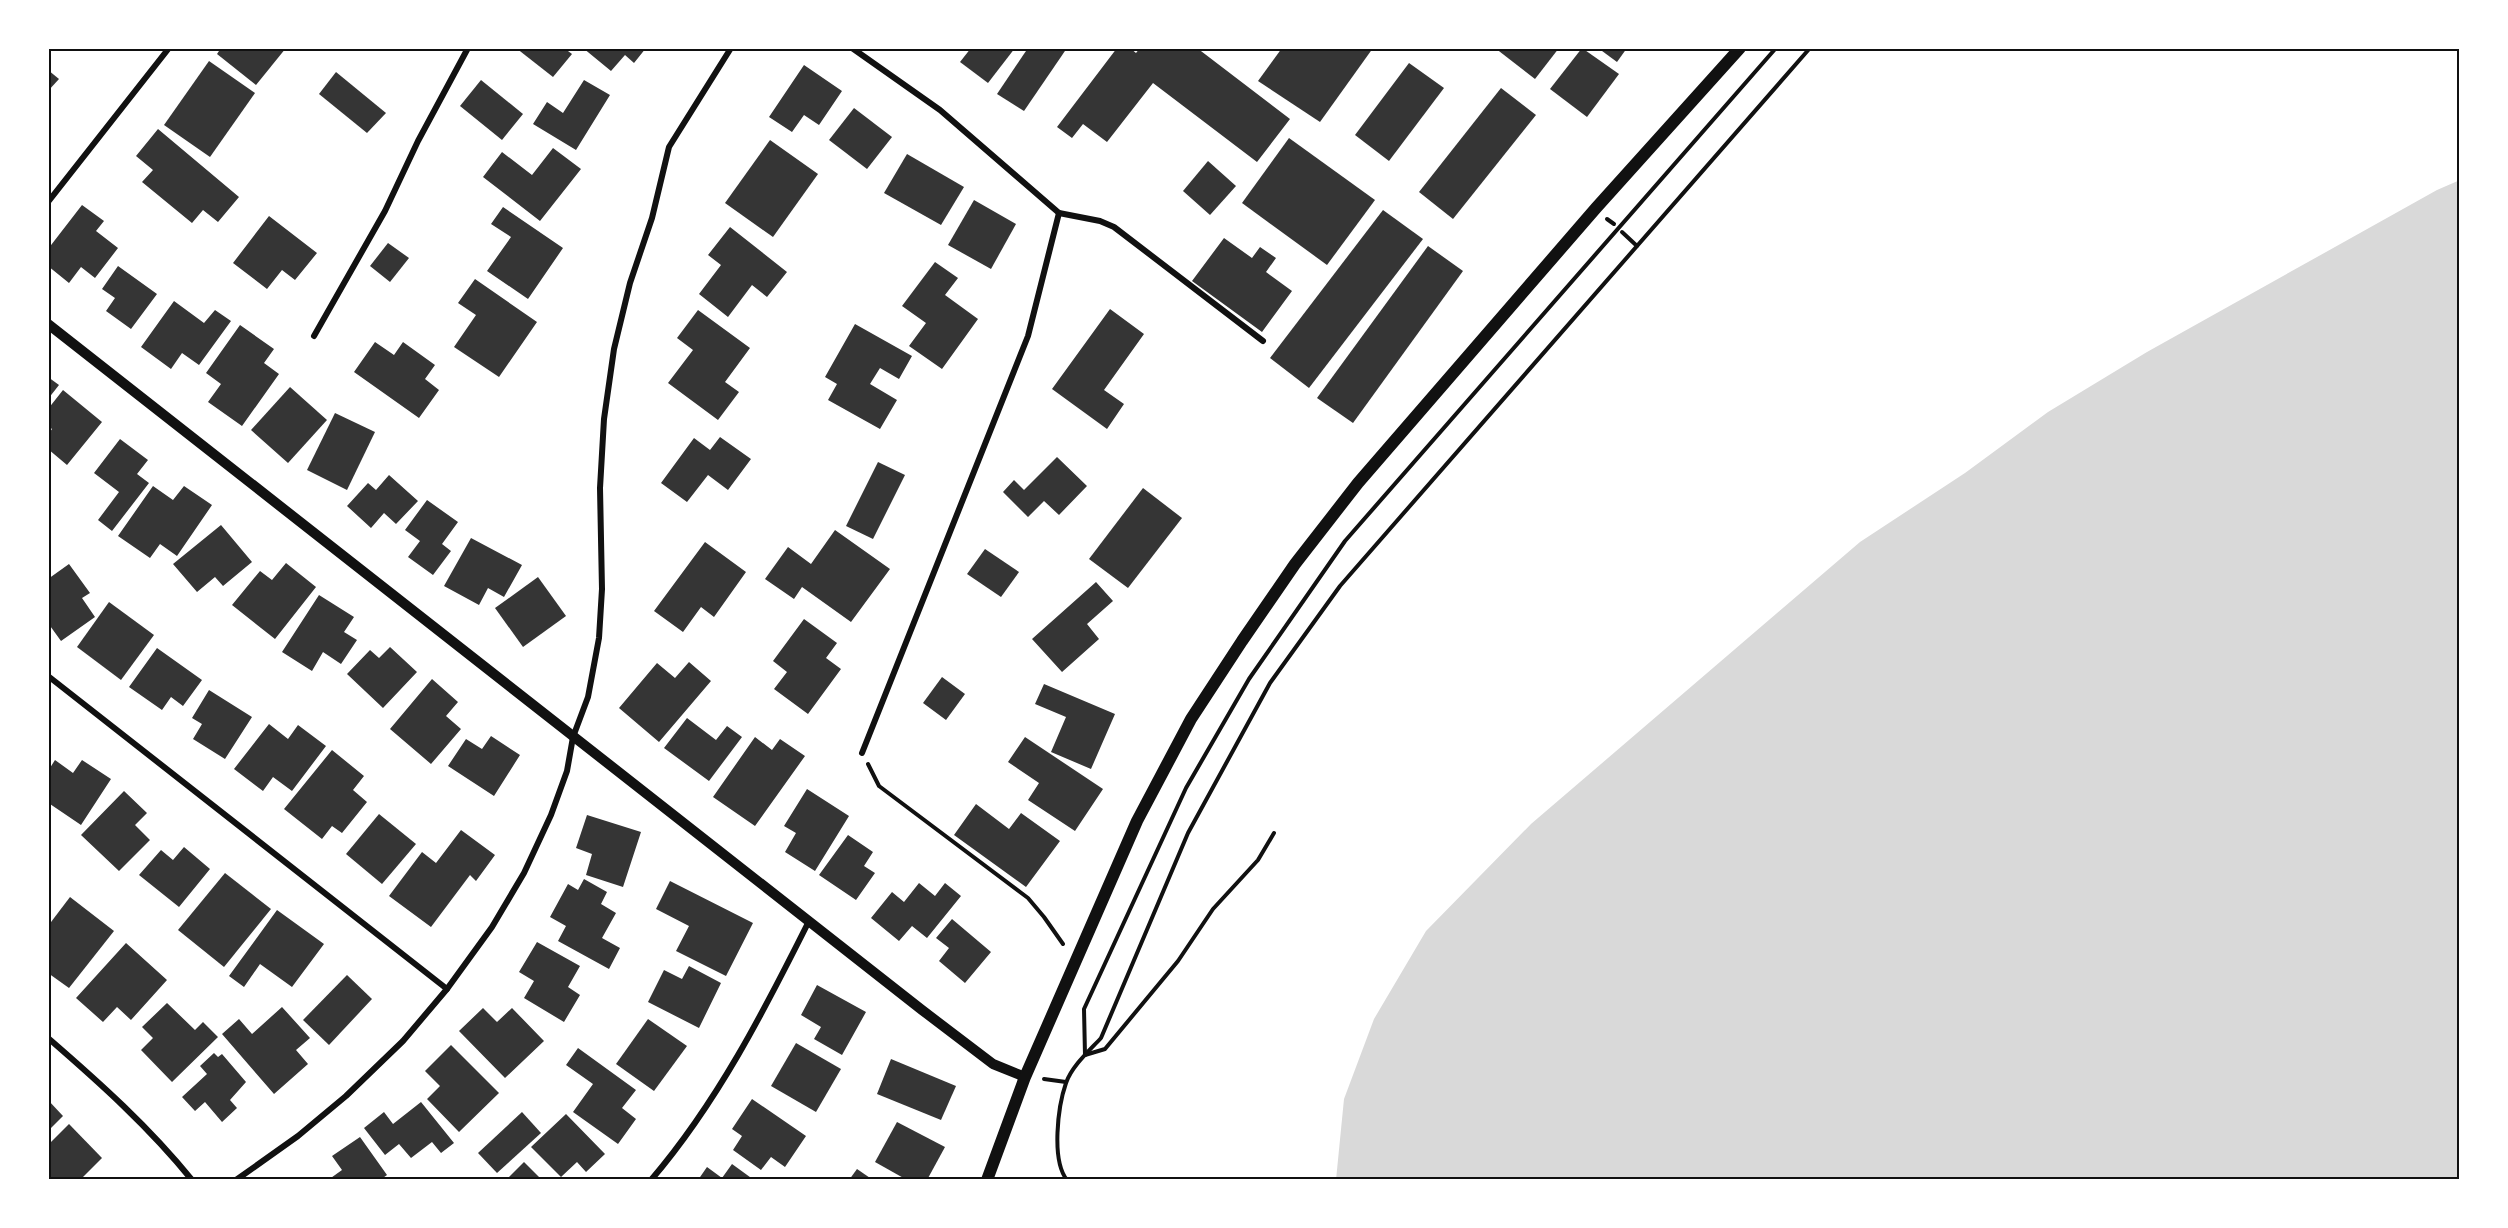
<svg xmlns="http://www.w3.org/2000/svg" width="2508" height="1228" viewBox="0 0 2508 1228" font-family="'Source Sans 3',sans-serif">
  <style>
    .water { fill: #d9d9d9 }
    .building { fill: #353535 }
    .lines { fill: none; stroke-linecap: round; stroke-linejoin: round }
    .path { stroke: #111; stroke-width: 4 }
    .minor { stroke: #111; stroke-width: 6 }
    .tertiary { stroke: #111; stroke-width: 10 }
    .secondary { stroke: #111; stroke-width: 12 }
    .neatline { fill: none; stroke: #111; stroke-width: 2 }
  </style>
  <rect width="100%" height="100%" fill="#fff"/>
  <polygon class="water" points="2460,180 2460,1180 1336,1180 1344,1099 1374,1019 1426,931 1531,824 1860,542 1965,473 2048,412 2147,352 2437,190"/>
  <g class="building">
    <polygon points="221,48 286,48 256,85 217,54"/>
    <polygon points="516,48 564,48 572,54 553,77"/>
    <polygon points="583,48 646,48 634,63 625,55 611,71"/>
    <polygon points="971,48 1015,48 988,83 960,62"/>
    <polygon points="1028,48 1067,48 1024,111 997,94"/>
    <polygon points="1117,48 1130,48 1136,53 1140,48 1197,48 1290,119 1257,162 1153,83 1107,142 1083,124 1072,138 1057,127"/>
    <polygon points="1282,48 1373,48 1320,122 1258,81"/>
    <polygon points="1495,48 1559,48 1535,79"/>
    <polygon points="1582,48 1619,74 1587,117 1550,89"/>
    <polygon points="1598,48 1627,48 1617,62"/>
    <polygon points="209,61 255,93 210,157 164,125"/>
    <polygon points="1409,63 1444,88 1389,161 1355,135"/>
    <polygon points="804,65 842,91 819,125 804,115 792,132 769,117"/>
    <polygon points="48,70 59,79 48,91"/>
    <polygon points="336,72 386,113 367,133 319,94"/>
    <polygon points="481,80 523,114 502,140 460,106"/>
    <polygon points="584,80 610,95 576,150 533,124 547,102 563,113"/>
    <polygon points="1501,88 1536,115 1453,219 1419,192"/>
    <polygon points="854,108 892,137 867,169 829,140"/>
    <polygon points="158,129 239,197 218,222 203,210 192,223 142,182 153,170 136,156"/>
    <polygon points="1289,138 1375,200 1327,265 1242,203"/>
    <polygon points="770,140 818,174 773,237 725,203"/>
    <polygon points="553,148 581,169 540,221 483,177 502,152 532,175"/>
    <polygon points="907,154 964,187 941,225 884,193"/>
    <polygon points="1208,161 1236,186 1210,215 1183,191"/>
    <polygon points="974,200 1016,224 991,269 948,245"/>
    <polygon points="82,205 104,221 96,231 118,248 95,278 81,267 69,283 48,266 48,249"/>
    <polygon points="503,207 563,248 528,299 487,271 511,237 491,224"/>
    <polygon points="1383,210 1423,239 1309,388 1270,358"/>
    <polygon points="269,216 317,253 295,280 282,270 267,289 233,263"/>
    <polygon points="730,227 787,272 767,297 752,285 728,317 699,294 721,265 708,255"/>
    <polygon points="1224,238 1252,258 1260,247 1276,258 1266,272 1292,291 1262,332 1192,281"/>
    <polygon points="388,243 409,258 390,282 370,266"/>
    <polygon points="1428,246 1463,271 1353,423 1317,398"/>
    <polygon points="935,262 958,278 945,295 978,319 942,369 909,346 926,323 902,306"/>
    <polygon points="118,266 157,294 131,329 106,311 115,298 102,289"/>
    <polygon points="475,279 537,322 499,377 454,347 476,315 458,303"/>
    <polygon points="174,301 204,323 215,310 231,321 199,365 182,353 171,369 141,347"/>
    <polygon points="1110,309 1144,334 1104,390 1124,404 1107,429 1052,389"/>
    <polygon points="698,310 750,348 725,382 739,392 718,420 668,383 693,350 677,338"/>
    <polygon points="855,324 912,356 899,379 880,368 870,384 897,400 880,429 828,400 837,384 825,377"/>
    <polygon points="240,325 274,349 264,363 279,374 242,426 208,402 221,384 206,373"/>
    <polygon points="375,342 394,355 403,342 435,365 425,379 439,390 419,418 354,372"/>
    <polygon points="48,377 59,385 48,399"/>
    <polygon points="290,387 327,420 288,463 251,430"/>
    <polygon points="63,390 102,422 67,465 48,449 48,435 52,429 48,426 48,409"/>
    <polygon points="335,413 375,432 347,490 307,470"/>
    <polygon points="720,437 751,459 728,490 708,475 687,502 661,483 694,438 710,450"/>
    <polygon points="120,439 148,460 137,474 149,483 112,531 98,520 119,492 94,473"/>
    <polygon points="1057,457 1087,486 1059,515 1044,501 1028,517 1003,492 1014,480 1024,490"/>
    <polygon points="878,462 905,475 873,539 846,526"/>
    <polygon points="389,475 418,501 396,524 384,513 371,528 347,506 368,483 376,490"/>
    <polygon points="153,486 173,500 184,486 212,505 177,556 160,544 150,558 118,536"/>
    <polygon points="1143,488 1182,518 1128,588 1089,559"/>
    <polygon points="427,500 458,522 442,544 451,551 433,575 408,557 420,541 405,530"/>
    <polygon points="221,525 252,562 223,586 215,577 197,592 173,564"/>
    <polygon points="835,530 890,569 851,622 802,587 794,599 765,579 788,547 811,564"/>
    <polygon points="471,538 522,565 504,597 488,588 479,605 444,586"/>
    <polygon points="705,542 746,572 714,617 701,607 683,632 654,611"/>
    <polygon points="985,549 1019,572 1001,597 967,574"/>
    <polygon points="286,563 316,587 275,639 232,605 260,571 272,580"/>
    <polygon points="69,564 90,593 82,598 95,617 61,641 48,623 48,579"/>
    <polygon points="538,577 566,616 523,647 495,608"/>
    <polygon points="1096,582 1113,601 1087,624 1099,639 1062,672 1032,639"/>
    <polygon points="319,595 354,617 344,632 357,640 341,664 323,652 312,671 282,652"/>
    <polygon points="109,602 154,635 121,680 77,647"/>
    <polygon points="804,619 837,643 826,658 841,669 808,714 774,689 787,672 773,661"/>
    <polygon points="390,647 417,672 383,708 347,674 370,650 379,658"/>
    <polygon points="157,648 202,680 183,706 171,697 162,710 129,687"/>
    <polygon points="689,662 711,681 659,742 619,708 657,663 675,678"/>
    <polygon points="942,677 965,694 946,720 923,703"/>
    <polygon points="432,679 458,702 446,716 461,729 431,764 390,729"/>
    <polygon points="1044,684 1115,714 1091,769 1051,752 1066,717 1035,704"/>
    <polygon points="209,690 252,717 225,759 193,739 202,724 192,718"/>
    <polygon points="687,718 716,740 727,726 742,737 709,781 664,748"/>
    <polygon points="269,724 288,739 298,725 326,746 292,791 273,777 263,791 234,769"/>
    <polygon points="491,736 520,755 494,796 448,766 466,739 482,749"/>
    <polygon points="755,737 772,750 780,739 805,756 755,826 713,797"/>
    <polygon points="1025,737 1103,789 1075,831 1028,800 1039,783 1008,762"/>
    <polygon points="332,750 364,776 353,790 367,802 342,833 332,826 322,839 284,809"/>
    <polygon points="55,760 73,773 82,760 111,779 81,825 50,804 48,808 48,771"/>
    <polygon points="807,789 849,816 815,871 785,852 796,833 784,826"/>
    <polygon points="124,791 147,813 135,825 150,840 119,871 81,835"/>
    <polygon points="976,804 1009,829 1021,813 1060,841 1026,887 954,835"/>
    <polygon points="379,814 416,844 382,884 346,854"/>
    <polygon points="587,815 641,832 623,887 586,875 592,854 576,848"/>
    <polygon points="461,830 495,855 476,881 470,875 431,927 389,896 422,852 436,863"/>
    <polygon points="848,835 873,852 864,866 875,873 856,900 819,875"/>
    <polygon points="184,847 210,869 179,907 139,875 161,850 173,860"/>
    <polygon points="225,873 271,909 224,967 178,930"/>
    <polygon points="584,879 607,892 601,904 616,913 602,938 620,948 609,969 558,941 566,926 550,917 568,884 578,890"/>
    <polygon points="670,881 753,923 726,976 676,951 689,926 656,909"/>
    <polygon points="919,883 935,896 945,883 961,896 927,938 912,926 899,941 871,918 892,892 904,902"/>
    <polygon points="70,897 114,931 69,988 48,973 48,926"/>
    <polygon points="277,910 324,944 292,987 260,964 244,987 229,976"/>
    <polygon points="952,919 991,952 965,983 939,961 949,948 936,938"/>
    <polygon points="537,942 580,966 568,987 580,995 564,1022 524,998 534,981 519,972"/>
    <polygon points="126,943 167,980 131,1020 117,1007 103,1022 76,998"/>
    <polygon points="689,966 721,983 699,1028 648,1002 664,970 682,979"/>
    <polygon points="347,975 372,999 329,1045 303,1020"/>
    <polygon points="817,985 866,1012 842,1055 814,1039 821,1027 801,1015"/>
    <polygon points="167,1003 195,1030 203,1022 218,1037 172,1082 141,1050 153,1038 142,1027"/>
    <polygon points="282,1007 310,1038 296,1050 308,1064 274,1094 222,1034 239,1019 252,1034"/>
    <polygon points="483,1008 497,1022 512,1008 544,1041 505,1078 459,1031"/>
    <polygon points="648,1019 687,1046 654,1091 616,1064"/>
    <polygon points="796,1043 841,1069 816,1112 771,1086"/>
    <polygon points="451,1045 499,1093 459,1132 427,1099 440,1086 425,1071"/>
    <polygon points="578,1048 636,1090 622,1108 636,1119 618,1144 573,1112 593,1084 566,1065"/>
    <polygon points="214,1053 218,1057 222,1054 246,1082 230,1100 237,1108 222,1122 205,1102 195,1111 182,1097 207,1074 200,1066"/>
    <polygon points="891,1059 956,1086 941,1120 877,1094"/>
    <polygon points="752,1099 806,1136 785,1167 771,1157 761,1170 733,1150 742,1136 732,1129"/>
    <polygon points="48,1100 63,1116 48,1131"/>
    <polygon points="421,1102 454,1143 441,1153 432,1142 411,1158 399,1144 385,1155 364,1128 384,1112 393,1124"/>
    <polygon points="522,1112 541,1133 497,1173 478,1153"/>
    <polygon points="566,1114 605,1154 586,1172 577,1162 561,1177 531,1147"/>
    <polygon points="897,1122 945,1147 927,1180 907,1180 875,1162"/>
    <polygon points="69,1124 102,1158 80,1180 49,1180 48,1145"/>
    <polygon points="360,1137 387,1175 380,1180 328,1180 342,1170 332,1156"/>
    <polygon points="524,1162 542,1180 506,1180"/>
    <polygon points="732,1164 754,1180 698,1180 707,1167 722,1178"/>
    <polygon points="857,1169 873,1180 849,1180"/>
  </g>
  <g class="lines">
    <g class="path">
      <polyline points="1607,219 1614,224"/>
      <polyline points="1622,232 1637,246"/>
      <polyline points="868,764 879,786 1028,898 1044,917 1063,944"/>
      <polyline points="1085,1055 1084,1009 1186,788 1249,679 1345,541 1776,48"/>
      <polyline points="1085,1055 1105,1049 1178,961 1213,909 1258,860 1274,833"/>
      <polyline points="1044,1079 1066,1082"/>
      <path d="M 1067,1180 C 1051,1160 1058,1106 1066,1083 C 1072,1066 1089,1051 1101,1038 L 1188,833 L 1270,683 L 1340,586 L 1810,48"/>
    </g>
    <g class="minor">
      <polyline points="852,48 940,110 1059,213 1100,221 1114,227 1263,341"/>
      <polyline points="48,202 169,48"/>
      <polyline points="314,336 385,211 418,141 468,48"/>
      <polyline points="48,676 447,989"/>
      <polyline points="862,753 1028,336 1059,213"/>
      <path d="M 48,1038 C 100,1083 149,1127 192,1180"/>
      <polyline points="236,1180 298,1136 346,1096 403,1041 447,989 492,927 524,873 551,815 567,771 573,737 588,697 599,638 602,589 600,488 604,419 614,349 630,283 652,218 669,147 731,48"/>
      <path d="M 651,1180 C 717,1103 764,1011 809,921"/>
    </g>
    <polyline class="tertiary" points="48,324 922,1010 993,1064 1025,1077"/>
    <polyline class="secondary" points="987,1180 1025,1077 1137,821 1191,719 1242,641 1295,564 1358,483 1596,208 1740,48"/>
  </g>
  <rect width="2508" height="1228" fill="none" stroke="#ffffff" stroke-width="99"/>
  <rect x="50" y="50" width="2408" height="1128" class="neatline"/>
</svg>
